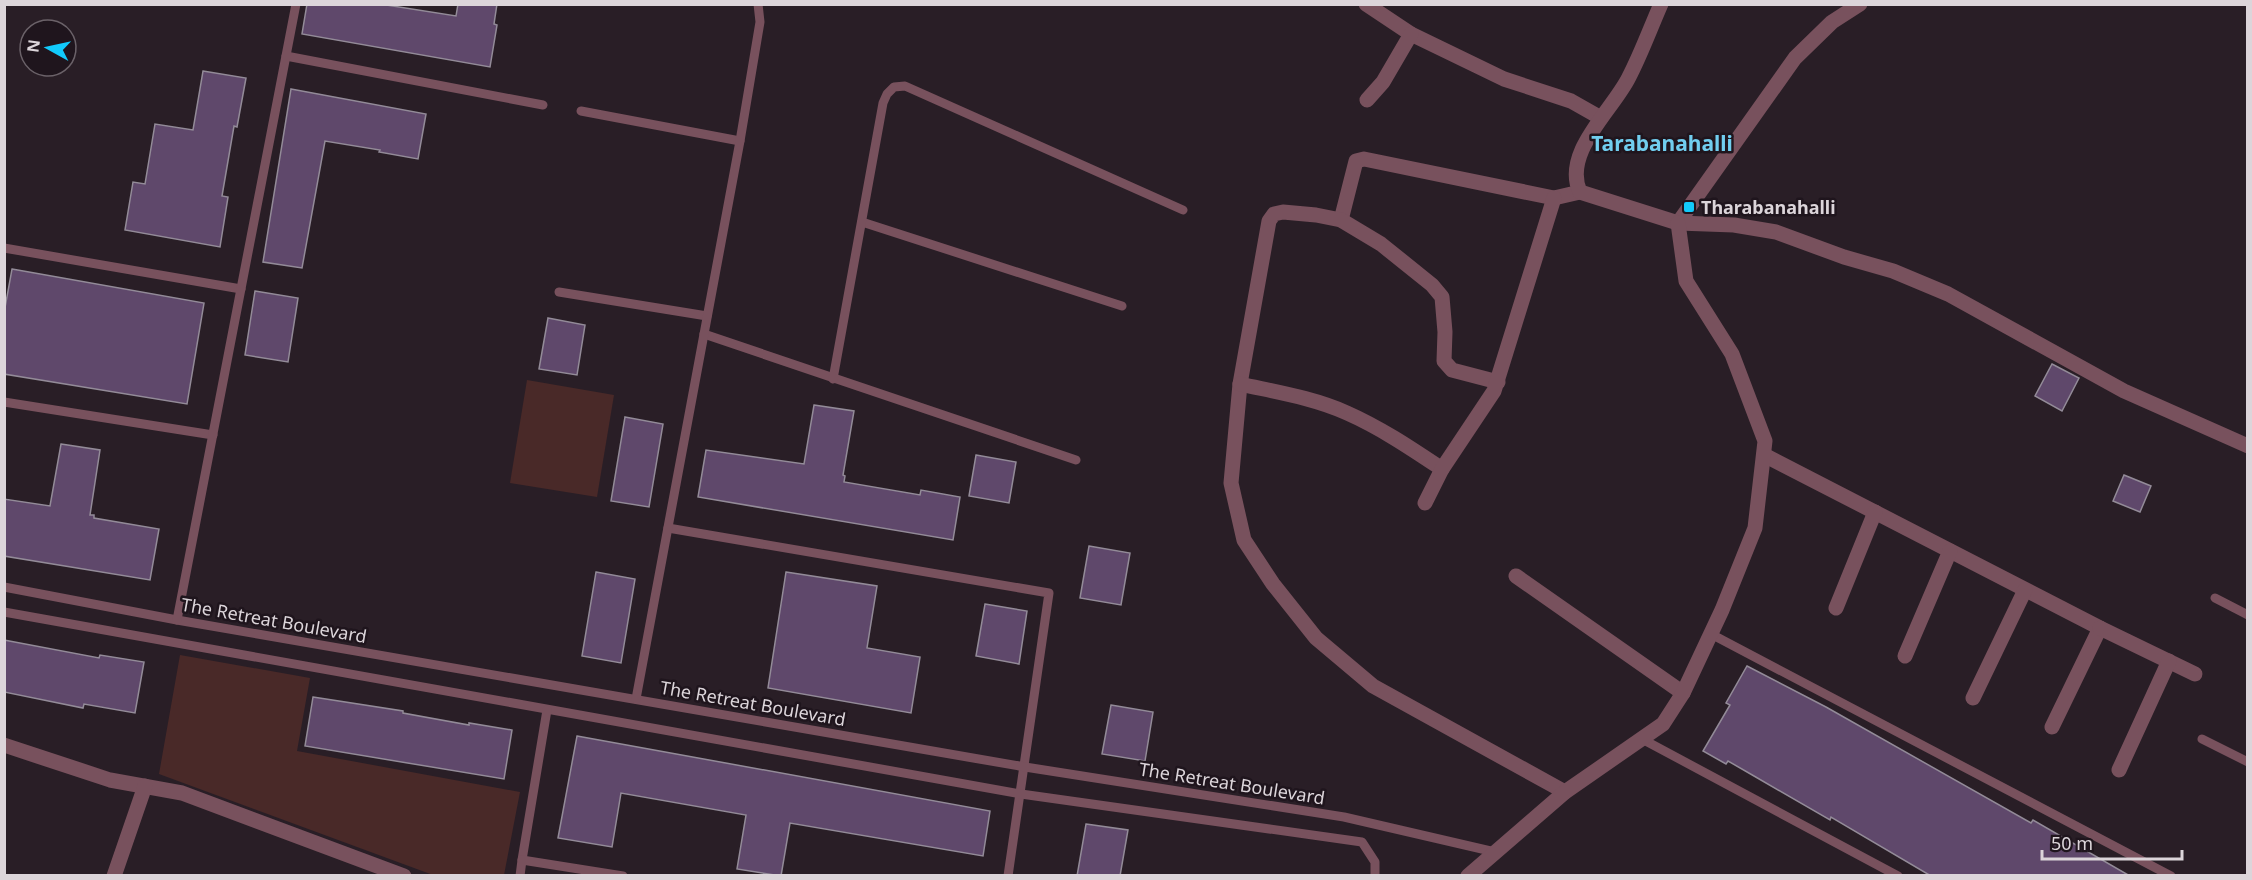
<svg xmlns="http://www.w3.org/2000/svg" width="2252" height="880" viewBox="0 0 2252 880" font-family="'Noto Sans',sans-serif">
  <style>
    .green { fill: #492928 }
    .building { fill: #5f486b; stroke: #938b98; stroke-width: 1.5 }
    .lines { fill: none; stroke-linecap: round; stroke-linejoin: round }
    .service { stroke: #78515d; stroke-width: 9 }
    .minor { stroke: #78515d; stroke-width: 15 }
    .tertiary { stroke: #78515d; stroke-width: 15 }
    .poi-dot { fill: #12cafb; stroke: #1f151d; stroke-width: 2 }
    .labels { text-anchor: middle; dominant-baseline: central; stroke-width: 5; stroke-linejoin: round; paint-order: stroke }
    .poi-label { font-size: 18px; font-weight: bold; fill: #dcd5da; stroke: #1f151d; text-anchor: start }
    .street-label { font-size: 18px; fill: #dcd5da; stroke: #1f151d }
    .quarter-label { font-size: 21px; font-weight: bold; fill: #71ceef; stroke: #1f151d }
  </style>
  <rect width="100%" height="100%" fill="#291e26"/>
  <g class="green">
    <polygon points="527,380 614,395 597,497 510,483"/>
    <polygon points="180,655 310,678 297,751 520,792 504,875 433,875 159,774"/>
  </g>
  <g class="building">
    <polygon points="307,4 380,4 456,16 458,4 497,4 494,24 497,25 490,67 302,34"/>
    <polygon points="203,71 246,78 237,127 234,126 222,196 228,197 220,247 125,230 133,182 145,184 155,124 193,130"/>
    <polygon points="291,89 426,114 418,159 379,152 380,150 325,141 302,268 263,262"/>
    <polygon points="12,269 204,303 187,404 4,374 4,313"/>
    <polygon points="255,291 298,298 288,362 245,355"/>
    <polygon points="548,318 585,325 577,375 539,369"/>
    <polygon points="2052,364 2079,378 2062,411 2035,396"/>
    <polygon points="814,405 854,411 843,475 845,476 844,482 920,495 921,490 960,497 953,540 698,497 706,450 804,464"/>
    <polygon points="625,417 663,424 649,507 611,501"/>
    <polygon points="61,444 100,450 90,515 94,515 94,518 159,529 150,580 4,556 4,499 50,506"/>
    <polygon points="976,455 1016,462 1009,503 969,496"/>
    <polygon points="2124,475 2151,486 2140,512 2113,501"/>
    <polygon points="1089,546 1130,553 1121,605 1080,598"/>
    <polygon points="596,572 635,579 621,663 582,656"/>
    <polygon points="786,572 877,586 867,648 920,657 911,713 768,688"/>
    <polygon points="985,604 1027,611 1019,664 976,656"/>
    <polygon points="4,640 99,658 100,655 144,662 135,713 84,704 83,708 4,692"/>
    <polygon points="1747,666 1826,707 2031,823 2033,820 2130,876 1931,876 1831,817 1830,820 1754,776 1728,761 1726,764 1703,751 1730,705 1726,703"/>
    <polygon points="313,697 403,711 403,713 469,725 469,723 512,730 504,779 305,746"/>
    <polygon points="1111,705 1153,712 1145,761 1102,754"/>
    <polygon points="577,736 990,811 983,856 790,823 781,876 737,869 746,815 621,793 612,847 558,838"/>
    <polygon points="1086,824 1128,830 1120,876 1077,876"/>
  </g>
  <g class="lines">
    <g class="service">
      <polyline points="286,56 543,105"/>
      <polyline points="581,111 740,141"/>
      <polyline points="862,222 1122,306"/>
      <polyline points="4,248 241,289"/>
      <polyline points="559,292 707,316"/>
      <polyline points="704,334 1076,460"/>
      <polyline points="833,379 883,103 887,94 894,87 905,86 1183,210"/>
      <polyline points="4,402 213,435"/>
      <polyline points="668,528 1049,593 1008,876"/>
      <polyline points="4,587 177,620 1025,767 1344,817 1495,852"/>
      <polyline points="2215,598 2248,615"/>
      <polyline points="4,612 1021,794 1362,842 1375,862 1375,876"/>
      <polyline points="177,620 296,4"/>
      <polyline points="1711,634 2171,876"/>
      <polyline points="636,699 740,141 760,22 758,4"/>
      <polyline points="1642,739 1898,876"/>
      <polyline points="2202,739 2248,762"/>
      <polyline points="522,860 547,710"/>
      <polyline points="520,876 522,860 623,876"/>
    </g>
    <g class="minor">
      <polyline points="1366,4 1411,34 1504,79 1571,101 1601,118"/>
      <polyline points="1367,100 1383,82 1411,34"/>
      <polyline points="1341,220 1356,161 1364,159 1554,198 1580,192"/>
      <polyline points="1678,223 1795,58 1832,22 1860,4"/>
      <polyline points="1498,382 1452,370 1444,361 1445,332 1442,297 1432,285 1381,244 1341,220 1316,215 1283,212 1274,214 1269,221 1240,384 1231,483 1244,540 1273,584 1316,638 1373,686 1565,792"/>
      <path d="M 1240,384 C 1276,392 1314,398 1347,413 C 1381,428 1412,449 1442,469"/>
      <polyline points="1764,455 2100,628 2052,727"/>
      <polyline points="1425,503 1442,469 1494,391 1554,198"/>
      <polyline points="1516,576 1683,693"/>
      <polyline points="1836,608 1875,512"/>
      <polyline points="2100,628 2195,674"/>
      <polyline points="1905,656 1950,551"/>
      <polyline points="1973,698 2025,590"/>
      <polyline points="4,745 110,780 182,793 404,876"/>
      <polyline points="2119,770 2169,661"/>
      <polyline points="114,876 145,786"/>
    </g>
    <g class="tertiary">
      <path d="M 1661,4 C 1650,29 1641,54 1629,77 C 1613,110 1562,152 1580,192 L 1678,223 L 1734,225 L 1776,232 L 1844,257 L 1893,271 L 1948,294 L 2124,391 L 2248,446"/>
      <polyline points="1468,876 1565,792 1663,724 1683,693 1722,610 1755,528 1765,441 1732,354 1686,281 1678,223"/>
    </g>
  </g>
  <rect class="poi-dot" x="1683" y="201" width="12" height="12" rx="3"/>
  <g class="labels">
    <g class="poi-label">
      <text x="1701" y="207">Tharabanahalli</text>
    </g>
    <g class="street-label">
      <text transform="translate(274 620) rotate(10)">The Retreat Boulevard</text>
      <text transform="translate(753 703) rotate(10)">The Retreat Boulevard</text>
      <text transform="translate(1232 783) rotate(9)">The Retreat Boulevard</text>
    </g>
    <g class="quarter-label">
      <text x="1662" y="143">Tarabanahalli</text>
    </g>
  </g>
  <rect width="2252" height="880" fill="none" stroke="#dcd5da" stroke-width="12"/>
  <g transform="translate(48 48) rotate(278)"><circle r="28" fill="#1f151d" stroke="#6b6269" stroke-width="1.5"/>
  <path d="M0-4.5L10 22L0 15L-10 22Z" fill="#12cafb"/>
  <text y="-9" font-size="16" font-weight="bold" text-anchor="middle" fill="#dcd5da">N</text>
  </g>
  <path d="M2042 850v9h140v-9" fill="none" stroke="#dcd5da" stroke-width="3"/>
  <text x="2051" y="850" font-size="18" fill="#dcd5da" stroke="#1f151d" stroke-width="4.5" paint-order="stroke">50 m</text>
</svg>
